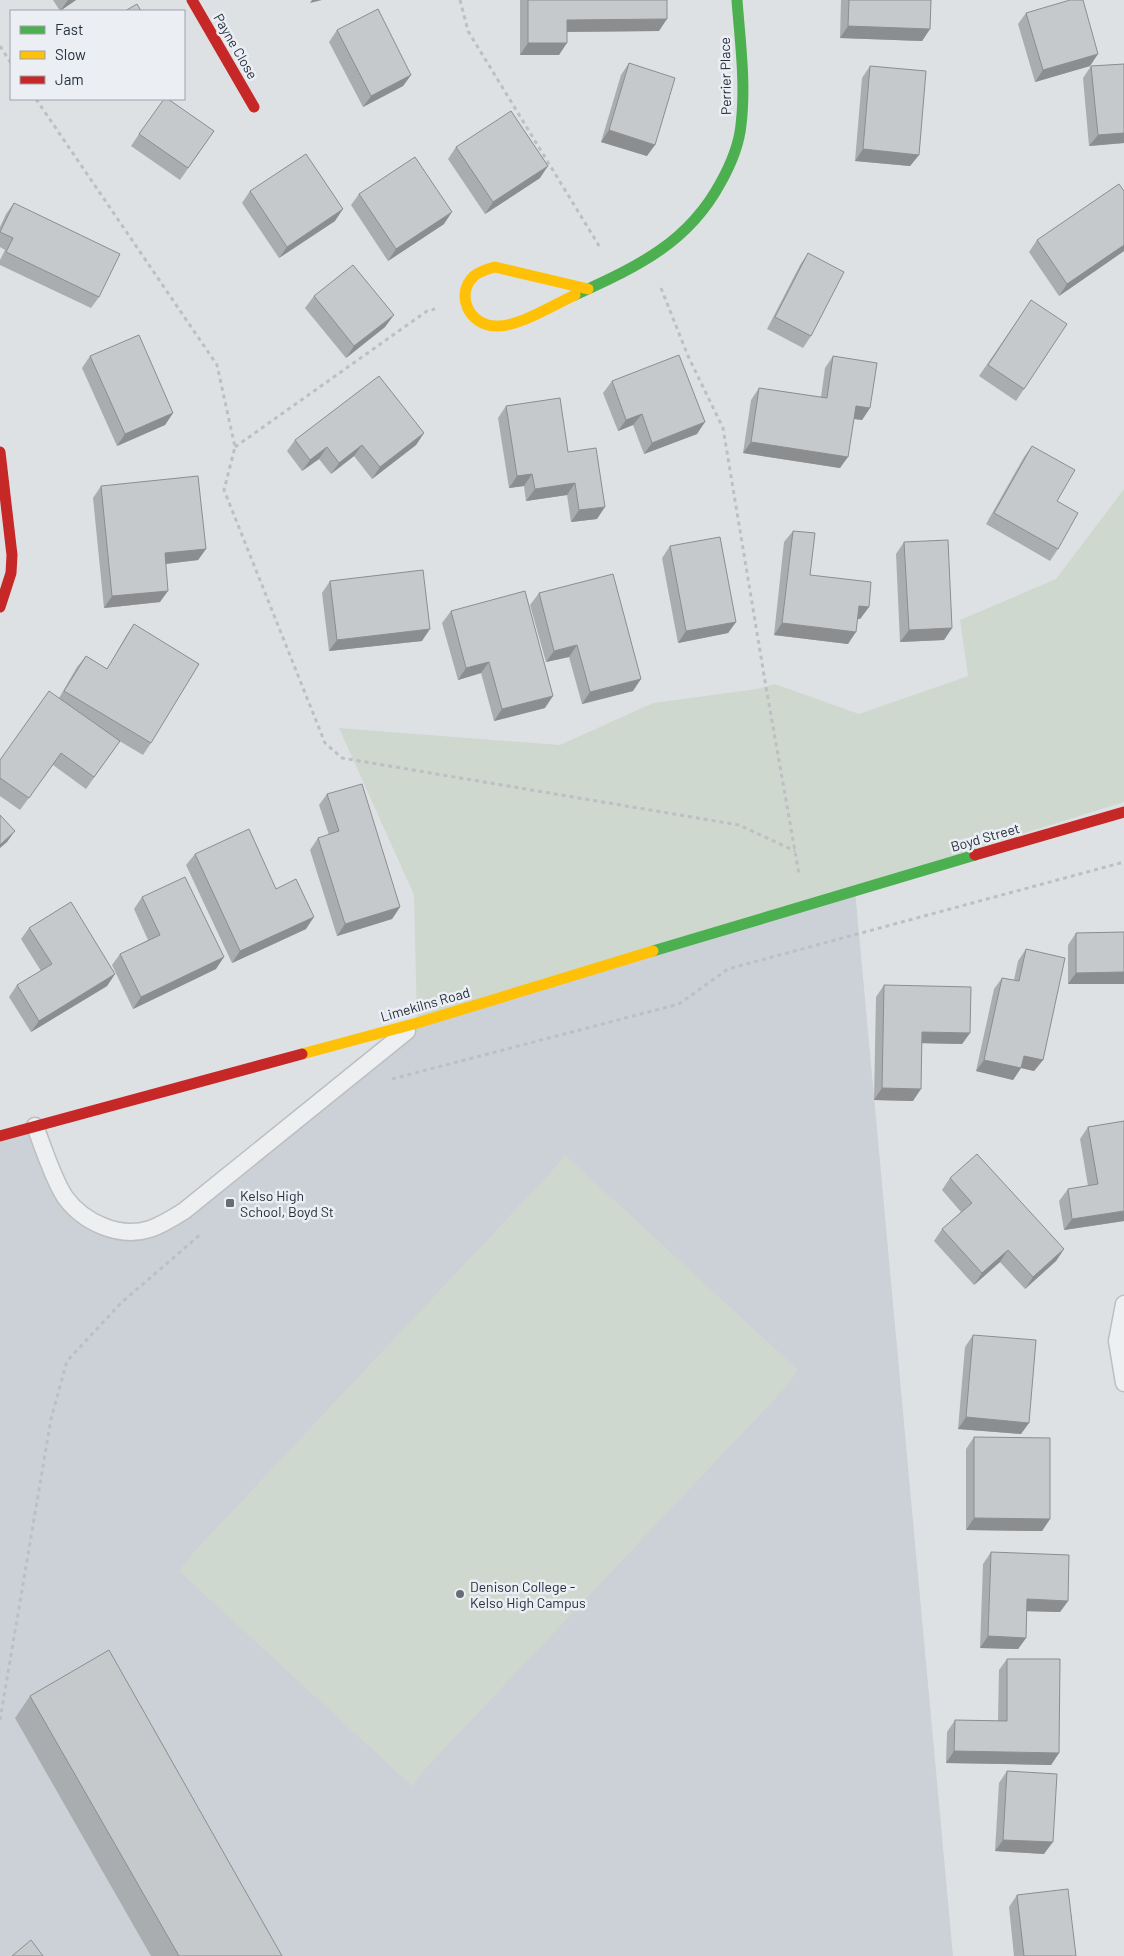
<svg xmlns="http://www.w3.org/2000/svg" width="1124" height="1956" viewBox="0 0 1124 1956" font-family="Barlow,sans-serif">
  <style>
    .built { fill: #ccd1d7 }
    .green { fill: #cfd8ce }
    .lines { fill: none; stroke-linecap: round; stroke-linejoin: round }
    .lane-casing { stroke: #bcbfc2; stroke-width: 19 }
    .path { stroke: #bdbfc4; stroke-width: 3; stroke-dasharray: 4 4; stroke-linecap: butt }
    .lane { stroke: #edeff1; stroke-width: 16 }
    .fast { stroke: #4caf50; stroke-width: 11 }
    .slow { stroke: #ffc107; stroke-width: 11 }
    .jam { stroke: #c62828; stroke-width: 11 }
    .wall { fill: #aaadaf }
    .shaded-wall { fill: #8b8d8f }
    .building { fill: #c6c9cc; stroke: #8b8d8f }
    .poi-dot { fill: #666d77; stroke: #ebeff4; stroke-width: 2 }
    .labels { text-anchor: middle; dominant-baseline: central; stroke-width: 5; stroke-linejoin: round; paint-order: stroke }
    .street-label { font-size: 14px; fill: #252f3d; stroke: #ebeff4 }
    .poi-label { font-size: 14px; fill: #252f3d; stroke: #ebeff4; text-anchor: start }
  </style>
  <rect width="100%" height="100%" fill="#dee1e4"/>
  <polygon class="built" points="855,890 953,1956 0,1956 0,1136 35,1126 57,1180 91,1221 148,1230 417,1023"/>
  <g class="green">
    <polygon points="1124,489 1124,802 417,1023 414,895 339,728 560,745 653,703 757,689 775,684 859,714 968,676 960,620 1056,579"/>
    <polygon points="565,1155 798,1370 784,1389 425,1769 412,1786 179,1571 193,1553 551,1172"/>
  </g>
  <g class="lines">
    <g class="lane-casing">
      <g id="lane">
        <path d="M 35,1126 C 43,1147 53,1179 65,1197 C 83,1222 119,1239 150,1229 C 162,1225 173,1218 184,1211 L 407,1031"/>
        <polyline points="1124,1304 1117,1341 1124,1383"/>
      </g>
    </g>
    <g class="path">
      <polyline points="460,0 468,31 601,249"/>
      <polyline points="0,46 11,63"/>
      <polyline points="36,99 217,365 235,447 224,490 325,743 342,758 739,825 795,851"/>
      <polyline points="661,288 688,356 723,428 766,687 799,874"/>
      <polyline points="235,447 427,311 435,309"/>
      <polyline points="392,1079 679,1004 728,969 1124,862"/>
      <polyline points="0,1720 51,1419 67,1361 121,1303 202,1233"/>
    </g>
    <use href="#lane" class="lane"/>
    <g class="fast">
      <path d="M 575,295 C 636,267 688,244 721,182 C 731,164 739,145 741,125 C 746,83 740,41 737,0"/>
      <polyline points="653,951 975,855"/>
    </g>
    <g class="slow">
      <path d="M 575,295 C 553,305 519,327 496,326 C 470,326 454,295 474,276 C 480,271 487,269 495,267 L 588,289"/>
      <polyline points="302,1054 417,1023 653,951"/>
    </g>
    <g class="jam">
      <polyline points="192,0 254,107"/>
      <polyline points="0,452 12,555 11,573 0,607"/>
      <polyline points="975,855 1124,812"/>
      <polyline points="0,1136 302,1054"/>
    </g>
  </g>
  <g class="wall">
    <polygon points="53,0 76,0 60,11"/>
    <polygon points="520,0 667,0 659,31 567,32 559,55 520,55"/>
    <polygon points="841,0 931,0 930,29 922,41 840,38"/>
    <polygon points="1026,13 1090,66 1035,82 1018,24"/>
    <polygon points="337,30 411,75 403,86 363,107 329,42"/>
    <polygon points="629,63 647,156 601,142 621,75"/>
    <polygon points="1124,64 1124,143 1089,146 1083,78 1091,66"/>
    <polygon points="870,66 919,155 910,166 855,161 862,78"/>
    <polygon points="214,131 180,180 131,146 139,134"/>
    <polygon points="456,147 540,178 485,214 448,159"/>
    <polygon points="250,191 335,221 279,258 242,203"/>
    <polygon points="359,194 444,224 388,261 351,205"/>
    <polygon points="14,203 99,297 91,308 0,265 0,260 5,250 0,247 0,227 6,214"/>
    <polygon points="1037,240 1124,251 1059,296 1029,252"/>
    <polygon points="808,253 811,336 803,348 767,329 800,265"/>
    <polygon points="314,296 385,327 346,358 305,308"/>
    <polygon points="1023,312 1024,389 1016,401 979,376"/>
    <polygon points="90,356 173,413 165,425 117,446 82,368"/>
    <polygon points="833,356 870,408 862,420 854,419 840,468 743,453 751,400 759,388 821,397 825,368"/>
    <polygon points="612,381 697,434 644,454 633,425 618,431 603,393"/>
    <polygon points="506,406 568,452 597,519 571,522 567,495 526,501 524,486 509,488 498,418"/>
    <polygon points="424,433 416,445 372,479 354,456 331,474 319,459 302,471 287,451 295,440"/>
    <polygon points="1032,446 1057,501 1058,549 1050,561 986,524 1024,457"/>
    <polygon points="101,486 206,549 198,560 166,564 160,602 104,608 93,498"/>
    <polygon points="793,531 810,575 869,607 860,619 857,619 848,644 774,635 784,542"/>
    <polygon points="904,542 952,628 944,640 900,642 896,554"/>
    <polygon points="670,546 736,622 728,633 678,643 662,558"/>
    <polygon points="330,581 422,641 329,651 322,593"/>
    <polygon points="539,593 633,691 582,704 569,657 546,662 530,605"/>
    <polygon points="451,611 545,708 494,721 481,673 458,680 442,623"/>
    <polygon points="134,624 151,743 143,755 116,739 120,741 86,789 53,765 20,810 0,796 0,760 59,698 77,667 86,656 107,669 126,636"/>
    <polygon points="327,794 400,907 392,919 337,936 310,850 318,838 329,835 319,805"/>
    <polygon points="195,854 276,889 306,929 232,963 186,865"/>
    <polygon points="142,897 216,969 133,1009 112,965 120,954 148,940 134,909"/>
    <polygon points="29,928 115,974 107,986 31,1032 9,997 17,985 41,971 21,939"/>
    <polygon points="1124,932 1124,984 1068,984 1068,945 1076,933"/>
    <polygon points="1026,949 1043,1060 1034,1071 1021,1068 1013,1080 976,1071 994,989 1002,978 1014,980 1018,961"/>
    <polygon points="884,985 970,1033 962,1044 922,1043 913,1101 874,1100 876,997"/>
    <polygon points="1124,1121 1124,1221 1064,1230 1059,1201 1068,1189 1088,1186 1080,1139 1088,1127"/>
    <polygon points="950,1178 1064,1249 1056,1261 1025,1289 1000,1262 974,1285 934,1241 942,1229 961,1212 942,1190"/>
    <polygon points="973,1335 1021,1434 958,1429 965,1347"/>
    <polygon points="974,1437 1050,1519 1042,1531 966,1530 966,1449"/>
    <polygon points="991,1552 1068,1601 1060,1612 1027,1611 1026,1638 1018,1649 980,1648 983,1564"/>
    <polygon points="1007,1659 1059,1753 1051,1765 946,1763 947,1732 955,1720 998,1721 999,1670"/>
    <polygon points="30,1696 282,1956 151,1956 15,1718"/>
    <polygon points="1007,1771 1044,1854 995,1851 999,1783"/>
    <polygon points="1017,1895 1076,1956 1014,1956 1009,1907"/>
  </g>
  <g class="shaded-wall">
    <polygon points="68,0 76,0 60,11"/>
    <polygon points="312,0 322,0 310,3"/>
    <polygon points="667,19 659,31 558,32 567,20"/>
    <polygon points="848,26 930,29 922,41 840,38"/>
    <polygon points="528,43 567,43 559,55 520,55"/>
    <polygon points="1098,54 1090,66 1035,82 1043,70"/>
    <polygon points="411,75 403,86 363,107 371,96"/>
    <polygon points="609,130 655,145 647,156 601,142"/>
    <polygon points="1124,133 1124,143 1089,146 1098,135"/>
    <polygon points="863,149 919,155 910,166 855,161"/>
    <polygon points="548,166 540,178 485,214 493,202"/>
    <polygon points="343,209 335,221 279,258 287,247"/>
    <polygon points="452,212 444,224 388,261 396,249"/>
    <polygon points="1124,245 1124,251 1059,296 1067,284"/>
    <polygon points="394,315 385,327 346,358 354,346"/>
    <polygon points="856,406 870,408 862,420 848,418"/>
    <polygon points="173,413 165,425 117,446 125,434"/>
    <polygon points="642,414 633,425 618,431 626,420"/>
    <polygon points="705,422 697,434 644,454 652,443"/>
    <polygon points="424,433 416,445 372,479 380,467"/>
    <polygon points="751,442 848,457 840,468 743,453"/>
    <polygon points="362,445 354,456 331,474 339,463"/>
    <polygon points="327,447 319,459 302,471 310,460"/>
    <polygon points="532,474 524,486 509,488 517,476"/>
    <polygon points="575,483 567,495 526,501 535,489"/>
    <polygon points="605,507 597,519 571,522 579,510"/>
    <polygon points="206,549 198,560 156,565 165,553"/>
    <polygon points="168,591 160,602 104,608 112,596"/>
    <polygon points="859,606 869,607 860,619 851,618"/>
    <polygon points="736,622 728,633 678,643 686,631"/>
    <polygon points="782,623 856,632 848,644 774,635"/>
    <polygon points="952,628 944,640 900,642 909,630"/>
    <polygon points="430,629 422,641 329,651 337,640"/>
    <polygon points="577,645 569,657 546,662 554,651"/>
    <polygon points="489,662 481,673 458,680 466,668"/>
    <polygon points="641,679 633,691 582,704 590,692"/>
    <polygon points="553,696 545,708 494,721 502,709"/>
    <polygon points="15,831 7,842 0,848 0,845"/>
    <polygon points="400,907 392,919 337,936 345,924"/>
    <polygon points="314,917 306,929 232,963 240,951"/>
    <polygon points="224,957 216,969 133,1009 141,997"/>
    <polygon points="1124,972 1124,984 1068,984 1076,973"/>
    <polygon points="115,974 107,986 31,1032 39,1021"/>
    <polygon points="922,1032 970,1033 962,1044 914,1043"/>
    <polygon points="1024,1056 1043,1060 1034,1071 1021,1068 1013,1080 976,1071 984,1060"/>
    <polygon points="882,1088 921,1089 913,1101 874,1100"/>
    <polygon points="1124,1211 1124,1221 1064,1230 1072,1219"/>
    <polygon points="1064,1249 1056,1261 1025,1289 1033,1277"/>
    <polygon points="1008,1250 1000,1262 974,1285 982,1273"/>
    <polygon points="966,1417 1029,1423 1021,1434 958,1429"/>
    <polygon points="974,1518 1050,1519 1042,1531 966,1530"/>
    <polygon points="1027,1599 1068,1601 1060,1612 1019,1611"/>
    <polygon points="988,1636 1026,1638 1018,1649 980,1648"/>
    <polygon points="954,1751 1059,1753 1051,1765 946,1763"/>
    <polygon points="1003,1840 1053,1842 1044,1854 995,1851"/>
  </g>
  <g class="building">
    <polygon points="528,0 667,0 667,19 567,20 567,43 528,43"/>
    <polygon points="849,0 931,0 930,29 848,26"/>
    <polygon points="1070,0 1083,0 1098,54 1043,70 1026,13"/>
    <polygon points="137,4 141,11 125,11"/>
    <polygon points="378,9 411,75 371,96 337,30"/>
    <polygon points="629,63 675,78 655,145 609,130"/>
    <polygon points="1124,64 1124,133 1098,135 1091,66"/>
    <polygon points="870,66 926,71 919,155 863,149"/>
    <polygon points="164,99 168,99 214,131 188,168 139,134"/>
    <polygon points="511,111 548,166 493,202 456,147"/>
    <polygon points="306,154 343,209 287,247 250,191"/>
    <polygon points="415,157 452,212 396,249 359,194"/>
    <polygon points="1119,184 1124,191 1124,245 1067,284 1037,240"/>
    <polygon points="14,203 120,254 99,297 6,252 13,238 0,232"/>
    <polygon points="808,253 844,272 811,336 775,317"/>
    <polygon points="353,265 394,315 354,346 314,296"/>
    <polygon points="1031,300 1067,324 1024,389 988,365"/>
    <polygon points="139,335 173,413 125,434 90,356"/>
    <polygon points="679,355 705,422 652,443 642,414 626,420 612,381"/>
    <polygon points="833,356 877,363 870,408 856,406 848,457 751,442 759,388 827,398"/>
    <polygon points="379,376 424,433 380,467 362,445 339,463 327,447 310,460 295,440"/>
    <polygon points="560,398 568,452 596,448 605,507 579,510 575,483 535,489 532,474 517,476 506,406"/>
    <polygon points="1032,446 1075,470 1057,501 1078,513 1058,549 994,513"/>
    <polygon points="198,476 206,549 165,553 168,591 112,596 101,486"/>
    <polygon points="793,531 815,533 810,575 871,582 869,607 859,606 856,632 782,623"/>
    <polygon points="720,537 736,622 686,631 670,546"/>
    <polygon points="948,540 952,628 909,630 904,542"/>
    <polygon points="423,570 430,629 337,640 330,581"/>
    <polygon points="613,574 641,679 590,692 577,645 554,651 539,593"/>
    <polygon points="525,591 553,696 502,709 489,662 466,668 451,611"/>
    <polygon points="134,624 199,664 151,743 64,691 86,656 107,669"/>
    <polygon points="49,691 120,741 94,777 61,753 29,798 0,778 0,760"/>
    <polygon points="362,784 400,907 345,924 318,838 339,831 327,794"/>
    <polygon points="0,815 15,831 0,845"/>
    <polygon points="249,829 276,889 296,879 314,917 240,951 195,854"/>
    <polygon points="185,877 224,957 141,997 120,954 160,935 142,897"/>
    <polygon points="71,902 115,974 39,1021 17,985 52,964 29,928"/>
    <polygon points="1124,932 1124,972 1076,973 1076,933"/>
    <polygon points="1026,949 1065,958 1043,1060 1024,1056 1021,1068 984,1060 1002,978 1019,981"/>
    <polygon points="884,985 971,987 970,1033 922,1032 921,1089 882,1088"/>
    <polygon points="1124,1121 1124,1211 1072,1219 1068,1189 1098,1184 1088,1127"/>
    <polygon points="977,1154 1064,1249 1033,1277 1008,1250 982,1273 942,1229 972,1203 950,1178"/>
    <polygon points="973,1335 1036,1340 1029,1423 966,1417"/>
    <polygon points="974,1437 1050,1438 1050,1519 974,1518"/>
    <polygon points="991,1552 1069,1555 1068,1601 1027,1599 1026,1638 988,1636"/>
    <polygon points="109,1650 282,1956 179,1956 30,1696"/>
    <polygon points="1007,1659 1060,1659 1059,1753 954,1751 955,1720 1007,1721"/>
    <polygon points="1007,1771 1057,1774 1053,1842 1003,1840"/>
    <polygon points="1068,1889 1076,1956 1024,1956 1017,1895"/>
    <polygon points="31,1940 43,1956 12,1956"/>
  </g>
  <g class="poi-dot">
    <rect x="225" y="1198" width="10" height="10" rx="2.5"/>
    <circle cx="460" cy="1594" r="5"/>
  </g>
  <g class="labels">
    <g class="street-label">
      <text transform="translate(236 46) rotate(60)">Payne Close</text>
      <text transform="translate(725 76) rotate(-91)">Perrier Place</text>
      <text transform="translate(985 837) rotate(-16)">Boyd Street</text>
      <text transform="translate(425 1004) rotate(-16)">Limekilns Road</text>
    </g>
    <g class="poi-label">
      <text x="240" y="1195">Kelso High<tspan x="240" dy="16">School, Boyd St</tspan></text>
      <text x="470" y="1586">Denison College -<tspan x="470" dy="16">Kelso High Campus</tspan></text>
    </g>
  </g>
  <rect x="10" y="10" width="175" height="90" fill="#ebeff4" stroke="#9ca2ab"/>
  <rect x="20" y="26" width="25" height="8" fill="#4caf50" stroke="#9ca2ab"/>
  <text x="55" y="35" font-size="15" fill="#252f3d">Fast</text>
  <rect x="20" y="51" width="25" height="8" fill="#ffc107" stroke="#9ca2ab"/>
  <text x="55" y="60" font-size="15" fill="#252f3d">Slow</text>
  <rect x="20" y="76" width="25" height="8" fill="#c62828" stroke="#9ca2ab"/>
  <text x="55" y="85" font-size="15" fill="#252f3d">Jam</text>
</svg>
